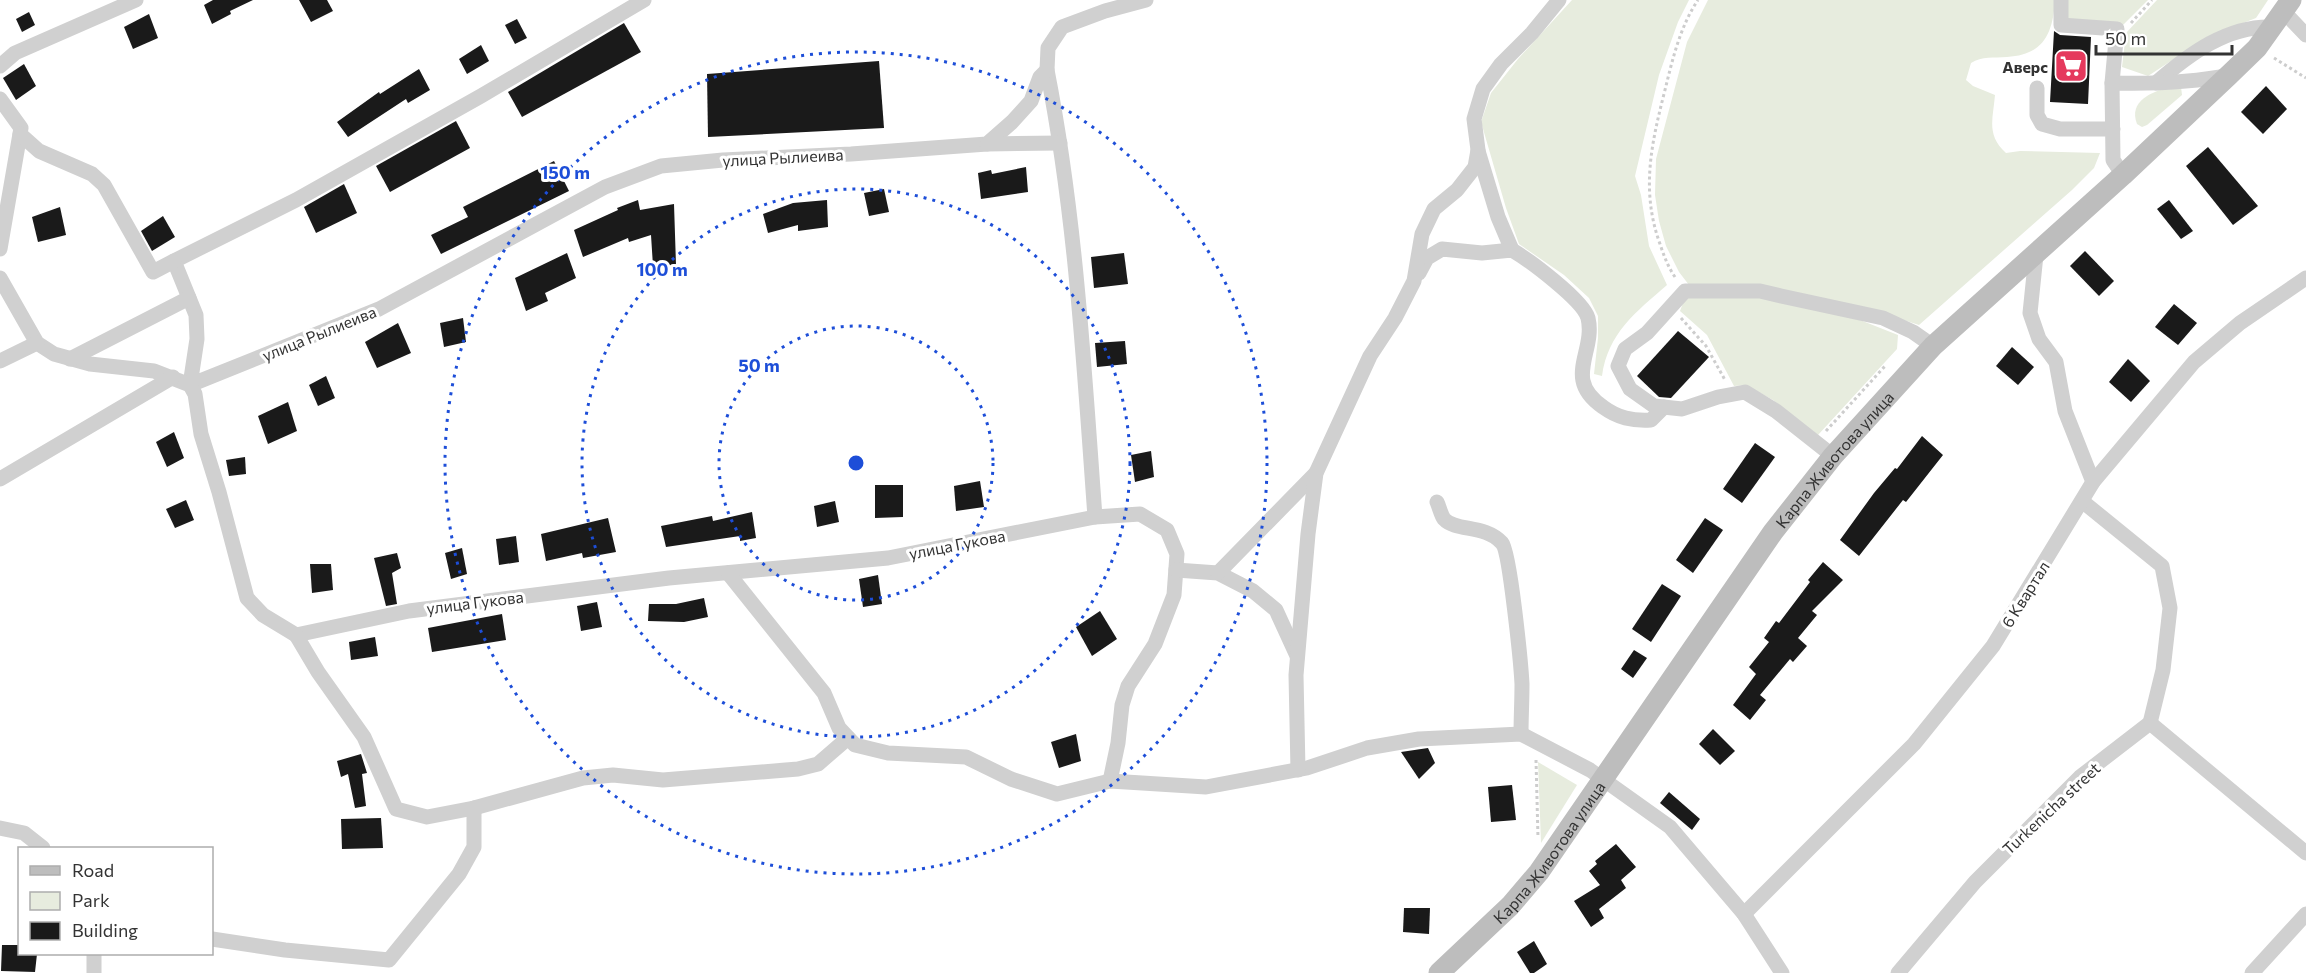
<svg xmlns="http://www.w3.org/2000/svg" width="2306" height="973" viewBox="0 0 2306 973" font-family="Commissioner,sans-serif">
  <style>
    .green { fill: #e7ecde }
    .building { fill: #1a1a1a }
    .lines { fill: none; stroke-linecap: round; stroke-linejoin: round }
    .path { stroke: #cdcdcd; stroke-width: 3; stroke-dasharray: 3 3; stroke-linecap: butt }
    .minor { stroke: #d0d0d0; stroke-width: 15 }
    .secondary { stroke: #bdbdbd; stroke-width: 21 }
    .ring { fill: none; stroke: #1d4ed8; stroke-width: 3; stroke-dasharray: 3 6 }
    .labels { text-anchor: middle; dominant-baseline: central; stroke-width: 6; stroke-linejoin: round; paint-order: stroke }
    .poi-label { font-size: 16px; font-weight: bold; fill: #333; stroke: #fff; text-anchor: end }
    .street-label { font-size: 16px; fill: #333; stroke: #fff }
    .centre { fill: #1d4ed8; stroke: #fff; stroke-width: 3 }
    .ring-label { font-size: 18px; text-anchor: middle; font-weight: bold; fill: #1d4ed8; stroke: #fff; stroke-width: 6; stroke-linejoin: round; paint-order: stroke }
  </style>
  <rect width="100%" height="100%" fill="#fff"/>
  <g class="green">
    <path d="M 1572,0 L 1689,0 L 1678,22 L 1659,75 L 1635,176 L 1641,195 L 1649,246 L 1667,285 C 1636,312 1608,333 1602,376 L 1594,374 L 1598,338 L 1598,316 L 1589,298 L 1564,275 L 1519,244 L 1506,208 L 1481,122 L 1491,93 L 1518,59 Z"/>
    <path d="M 1708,0 L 2055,0 C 2053,33 2044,55 2007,57 C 1994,58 1982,56 1971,63 L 1966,80 L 1973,86 L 1995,95 C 1993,119 1986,135 2006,153 L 2020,151 L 2100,153 L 2094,168 L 2072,190 L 1919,325 L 1882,313 L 1689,285 L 1679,272 L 1666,246 L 1659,221 L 1655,195 L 1656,159 L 1687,42 Z"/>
    <polygon points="2064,0 2148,0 2122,26 2064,22"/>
    <polygon points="2157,0 2268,0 2256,18 2228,29 2180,55 2148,76 2122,67 2126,33"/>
    <path d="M 2169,87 L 2181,87 L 2182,95 L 2147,125 L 2142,127 L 2137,124 C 2128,101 2152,92 2169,87 Z"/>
    <polygon points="1759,296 1860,320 1898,335 1897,349 1818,435 1773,400 1746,385 1734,386 1707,335 1680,311 1685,298"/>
    <polygon points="1538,762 1577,785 1541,843"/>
  </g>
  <g class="building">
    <polygon points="213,0 253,0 230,11 231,14 212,24 204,5"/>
    <polygon points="299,0 327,0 333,11 311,22"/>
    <polygon points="29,12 35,25 22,32 16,19"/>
    <polygon points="149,14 158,38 133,49 124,27"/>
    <polygon points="517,19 527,38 515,44 505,25"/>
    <polygon points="624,23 641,52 522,117 508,92"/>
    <polygon points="2054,31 2060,35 2091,37 2088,104 2050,102"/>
    <polygon points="481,45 489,61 467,74 459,59"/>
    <polygon points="879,61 884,128 708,137 707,74"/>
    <polygon points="24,64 36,86 16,100 3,78"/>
    <polygon points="419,69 430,90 408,103 406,99 348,137 337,122 379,92 380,94"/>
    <polygon points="2266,86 2287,109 2263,134 2241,112"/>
    <polygon points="456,121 470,148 390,192 376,166"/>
    <polygon points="2208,147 2258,206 2233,225 2186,166"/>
    <polygon points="554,161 569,191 441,254 431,235 468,217 463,207"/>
    <polygon points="1026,167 1028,192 981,199 978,173 991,170 992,174"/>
    <polygon points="344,184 357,213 316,233 304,207"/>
    <polygon points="884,189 889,212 869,216 864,193"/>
    <polygon points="638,200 640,210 674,204 676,265 653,266 651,235 629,242 628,238 583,257 574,230 618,210 617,208"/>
    <polygon points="827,200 828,227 798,231 798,225 768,233 763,214 793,203"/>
    <polygon points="2169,200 2193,231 2181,239 2157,209"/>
    <polygon points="60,207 66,235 38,242 32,217"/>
    <polygon points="163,216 175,237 152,251 141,231"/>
    <polygon points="2085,251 2114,281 2099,296 2070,266"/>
    <polygon points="567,253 576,278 545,293 548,301 526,311 515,278"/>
    <polygon points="1124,253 1128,284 1094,288 1091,257"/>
    <polygon points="2174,304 2197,323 2178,345 2155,327"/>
    <polygon points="463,318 466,342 444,347 440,323"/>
    <polygon points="398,323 411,353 377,368 365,342"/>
    <polygon points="1678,331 1709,357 1671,398 1659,397 1637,376"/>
    <polygon points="1125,341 1127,364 1097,367 1095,343"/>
    <polygon points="2012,347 2034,367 2018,385 1996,366"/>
    <polygon points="2128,359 2150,381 2131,402 2109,382"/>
    <polygon points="326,376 335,398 318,406 309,385"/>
    <polygon points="288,402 297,431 268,444 258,416"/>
    <polygon points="174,432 184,458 167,467 156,442"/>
    <polygon points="1922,436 1943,455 1906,502 1903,500 1859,556 1840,540 1874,493 1895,468 1897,469"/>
    <polygon points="1755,443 1775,457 1742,503 1723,489"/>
    <polygon points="1151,451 1154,477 1135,482 1131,455"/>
    <polygon points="245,457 246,474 229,476 226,460"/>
    <polygon points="980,481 984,507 956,511 954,486"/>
    <polygon points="875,485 903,485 903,517 875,518"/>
    <polygon points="186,500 194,520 175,528 166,509"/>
    <polygon points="835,501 839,522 817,527 814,506"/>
    <polygon points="752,512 756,538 740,541 740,536 666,547 661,526 712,516 713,521"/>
    <polygon points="608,518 616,552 583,558 582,553 546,561 541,534"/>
    <polygon points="1705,518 1723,530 1693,573 1676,560"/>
    <polygon points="516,536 519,562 499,565 496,539"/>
    <polygon points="462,548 467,574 451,579 445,553"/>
    <polygon points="397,553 401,568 392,573 397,604 386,606 374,558"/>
    <polygon points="1823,562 1843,580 1812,611 1817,615 1798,638 1807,646 1793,662 1790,659 1760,695 1766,700 1750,720 1733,705 1756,674 1749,667 1769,642 1764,638 1776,621 1779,623 1810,582 1808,580"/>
    <polygon points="310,564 331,564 333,590 312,593"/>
    <polygon points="878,575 882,604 863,607 859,579"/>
    <polygon points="1662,584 1681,596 1651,642 1632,629"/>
    <polygon points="704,598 708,617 684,622 648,621 649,604 676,604"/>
    <polygon points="597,602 602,627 581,631 577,606"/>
    <polygon points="1100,611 1117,639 1092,656 1076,627"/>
    <polygon points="502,614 506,640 432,652 428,628"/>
    <polygon points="375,637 378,656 351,660 349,642"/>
    <polygon points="1634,650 1647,658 1633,678 1621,669"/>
    <polygon points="1713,729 1735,751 1720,765 1699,744"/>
    <polygon points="1076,734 1081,761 1059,768 1051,742"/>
    <polygon points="1428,748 1435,763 1419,779 1401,752"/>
    <polygon points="361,754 367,773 362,774 366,806 355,808 348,774 341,777 337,761"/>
    <polygon points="1512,785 1516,820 1491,822 1488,787"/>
    <polygon points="1669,792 1700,819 1692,830 1660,803"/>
    <polygon points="381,818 383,848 342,849 341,819"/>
    <polygon points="1616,844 1636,867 1621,880 1626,888 1599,909 1604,918 1591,927 1574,901 1600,885 1589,871 1597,864 1595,861"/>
    <polygon points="1404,908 1430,908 1429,934 1403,932"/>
    <polygon points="1534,941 1547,964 1534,973 1530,973 1517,952"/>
    <polygon points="2,945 20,945 20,954 37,954 35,972 1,971"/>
  </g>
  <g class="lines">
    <g class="path">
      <polyline points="2131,23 2152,0"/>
      <polyline points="2274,58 2306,78"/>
      <path d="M 1675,277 C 1668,267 1664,256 1660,244 C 1640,189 1652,141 1666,86 C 1673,57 1681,25 1698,0"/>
      <polyline points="1681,318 1706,346 1725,380"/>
      <polyline points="1826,431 1886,365"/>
      <polyline points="1536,760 1538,838"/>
    </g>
    <g class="minor">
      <path d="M 644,0 L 481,96 L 296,200 L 174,261 L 196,315 L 197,339 L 190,385 L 379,309 L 605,187 L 661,166 L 723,160 L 851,154 L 987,144 L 1012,122 L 1031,101 L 1040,77 L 1047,70 C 1076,218 1084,367 1095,517"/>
      <polyline points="2061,0 2061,25 2117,29 2112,83"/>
      <polyline points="2284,12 2306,35"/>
      <polyline points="0,66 15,53 136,0"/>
      <polyline points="1047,70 1048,48 1062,27 1105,11 1146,0"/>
      <path d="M 2156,83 C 2189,54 2228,25 2273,27"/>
      <polyline points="2037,88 2037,115 2042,124 2060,129 2113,129"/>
      <polyline points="0,99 21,128 0,249"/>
      <polyline points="20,134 39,151 92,174 104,185 153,272 174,261"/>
      <polyline points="987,144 1060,143"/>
      <polyline points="1478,151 1498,217 1512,250"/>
      <path d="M 2123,175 L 2113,160 L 2112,83 C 2152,84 2191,83 2229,75"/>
      <polyline points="2036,255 2030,313 2039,339 2056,362 2065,411 2093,482"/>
      <path d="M 1419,273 L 1427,258 L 1442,249 L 1482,253 L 1512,250 C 1529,260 1583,300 1588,318 C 1596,352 1562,379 1603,407 C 1618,418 1632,421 1651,420 L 1664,407"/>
      <polyline points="0,278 37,343 54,354 90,364 154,371 190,385 195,394 201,434 219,492 247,598 263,615 296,635 409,611 669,578 888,558 1095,517 1140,514 1167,530 1177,554 1174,595 1155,644 1128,686 1122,705 1118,743 1110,781"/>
      <polyline points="70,359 189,298"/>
      <polyline points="0,361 37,343"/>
      <polyline points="1833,456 1776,411 1745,392 1718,397 1682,409 1654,406 1630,389 1618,366 1625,349 1647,333 1685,291 1760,291 1781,296 1883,318 1913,332 1933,346"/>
      <polyline points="0,479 173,377"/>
      <polyline points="2082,501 2162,566 2170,608 2163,670 2150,723"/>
      <path d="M 1437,502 C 1439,506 1441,515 1444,519 C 1456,532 1485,524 1502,543 C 1510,552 1521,665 1522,684 C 1522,701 1521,718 1521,734"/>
      <polyline points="1176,570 1218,573 1253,591 1276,610 1297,656"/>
      <polyline points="728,573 824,693 839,728 855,745 888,753 966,757 1011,779 1057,794 1110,781 1206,787 1307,768 1367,748 1419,739 1521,734 1590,770 1670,827 1744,914 1782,973"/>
      <polyline points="1218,573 1316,473"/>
      <polyline points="1298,770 1296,675 1308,534 1316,473 1370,356 1395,318 1414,281 1422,234 1434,209 1457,190 1475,167 1478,150 1474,119 1483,89 1501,64 1532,33 1559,0"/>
      <polyline points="474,808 583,778 613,775 663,780 798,769 818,764 848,738"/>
      <polyline points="0,828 24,833 43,848"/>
      <polyline points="1744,914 1914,744 1993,646 2093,482 2194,362 2240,323 2306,278"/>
      <polyline points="212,939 285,950 389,960 459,874 474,847 474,808 427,817 396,809 364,737 318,672 296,635"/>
      <polyline points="94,954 94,973"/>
      <polyline points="1898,973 1975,882 2080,777 2150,723 2306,853"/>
      <polyline points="2252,973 2306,914"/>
    </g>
    <path class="secondary" id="s1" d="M 1439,973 L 1510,906 L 1539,872 L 1773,532 L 1833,456 L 1933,346 L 2123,175 L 2229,75 L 2257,48 L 2291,0"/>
  </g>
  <g class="ring">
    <circle cx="856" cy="463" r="137"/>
    <circle cx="856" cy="463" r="274"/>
    <circle cx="856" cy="463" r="411"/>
  </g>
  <defs>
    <g id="supermarket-square" transform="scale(1.725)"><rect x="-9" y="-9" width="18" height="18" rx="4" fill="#e5395d" stroke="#fff"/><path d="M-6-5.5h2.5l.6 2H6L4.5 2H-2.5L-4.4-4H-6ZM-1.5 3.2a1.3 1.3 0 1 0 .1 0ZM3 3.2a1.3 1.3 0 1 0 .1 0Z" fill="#fff"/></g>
  </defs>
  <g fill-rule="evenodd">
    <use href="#supermarket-square" x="2071" y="66"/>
  </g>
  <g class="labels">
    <g class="poi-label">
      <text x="2048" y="66">Аверс</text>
    </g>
    <g class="street-label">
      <text transform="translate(783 157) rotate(-3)">улица Рылиеива</text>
      <text transform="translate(319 333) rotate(-22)">улица Рылиеива</text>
      <text stroke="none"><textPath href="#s1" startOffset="650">Карпа Животова улица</textPath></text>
      <text transform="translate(957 544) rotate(-11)">улица Гукова</text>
      <text transform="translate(2025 594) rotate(-58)">6 Квартал</text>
      <text transform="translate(475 602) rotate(-7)">улица Гукова</text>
      <text transform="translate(2051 808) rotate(-43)">Turkenicha street</text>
      <text stroke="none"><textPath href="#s1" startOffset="164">Карпа Животова улица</textPath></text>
    </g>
  </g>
  <circle cx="856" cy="463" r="9" class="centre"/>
  <g class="ring-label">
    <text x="565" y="179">150 m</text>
    <text x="662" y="276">100 m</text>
    <text x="759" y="372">50 m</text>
  </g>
  <rect x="18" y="847" width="195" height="108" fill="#ffffff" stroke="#adadad" stroke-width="1.5"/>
  <rect x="30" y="866" width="30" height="9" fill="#bdbdbd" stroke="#adadad" stroke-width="1.5"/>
  <text x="72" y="877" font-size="18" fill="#333333">Road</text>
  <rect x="30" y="892" width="30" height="18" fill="#e7ecde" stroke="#adadad" stroke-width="1.5"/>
  <text x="72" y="907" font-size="18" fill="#333333">Park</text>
  <rect x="30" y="922" width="30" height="18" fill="#1a1a1a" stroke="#adadad" stroke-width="1.5"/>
  <text x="72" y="937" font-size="18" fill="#333333">Building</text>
  <path d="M2096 45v9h136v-9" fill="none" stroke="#333333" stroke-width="3"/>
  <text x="2105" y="45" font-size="18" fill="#333333" stroke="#ffffff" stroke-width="4.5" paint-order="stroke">50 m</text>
</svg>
